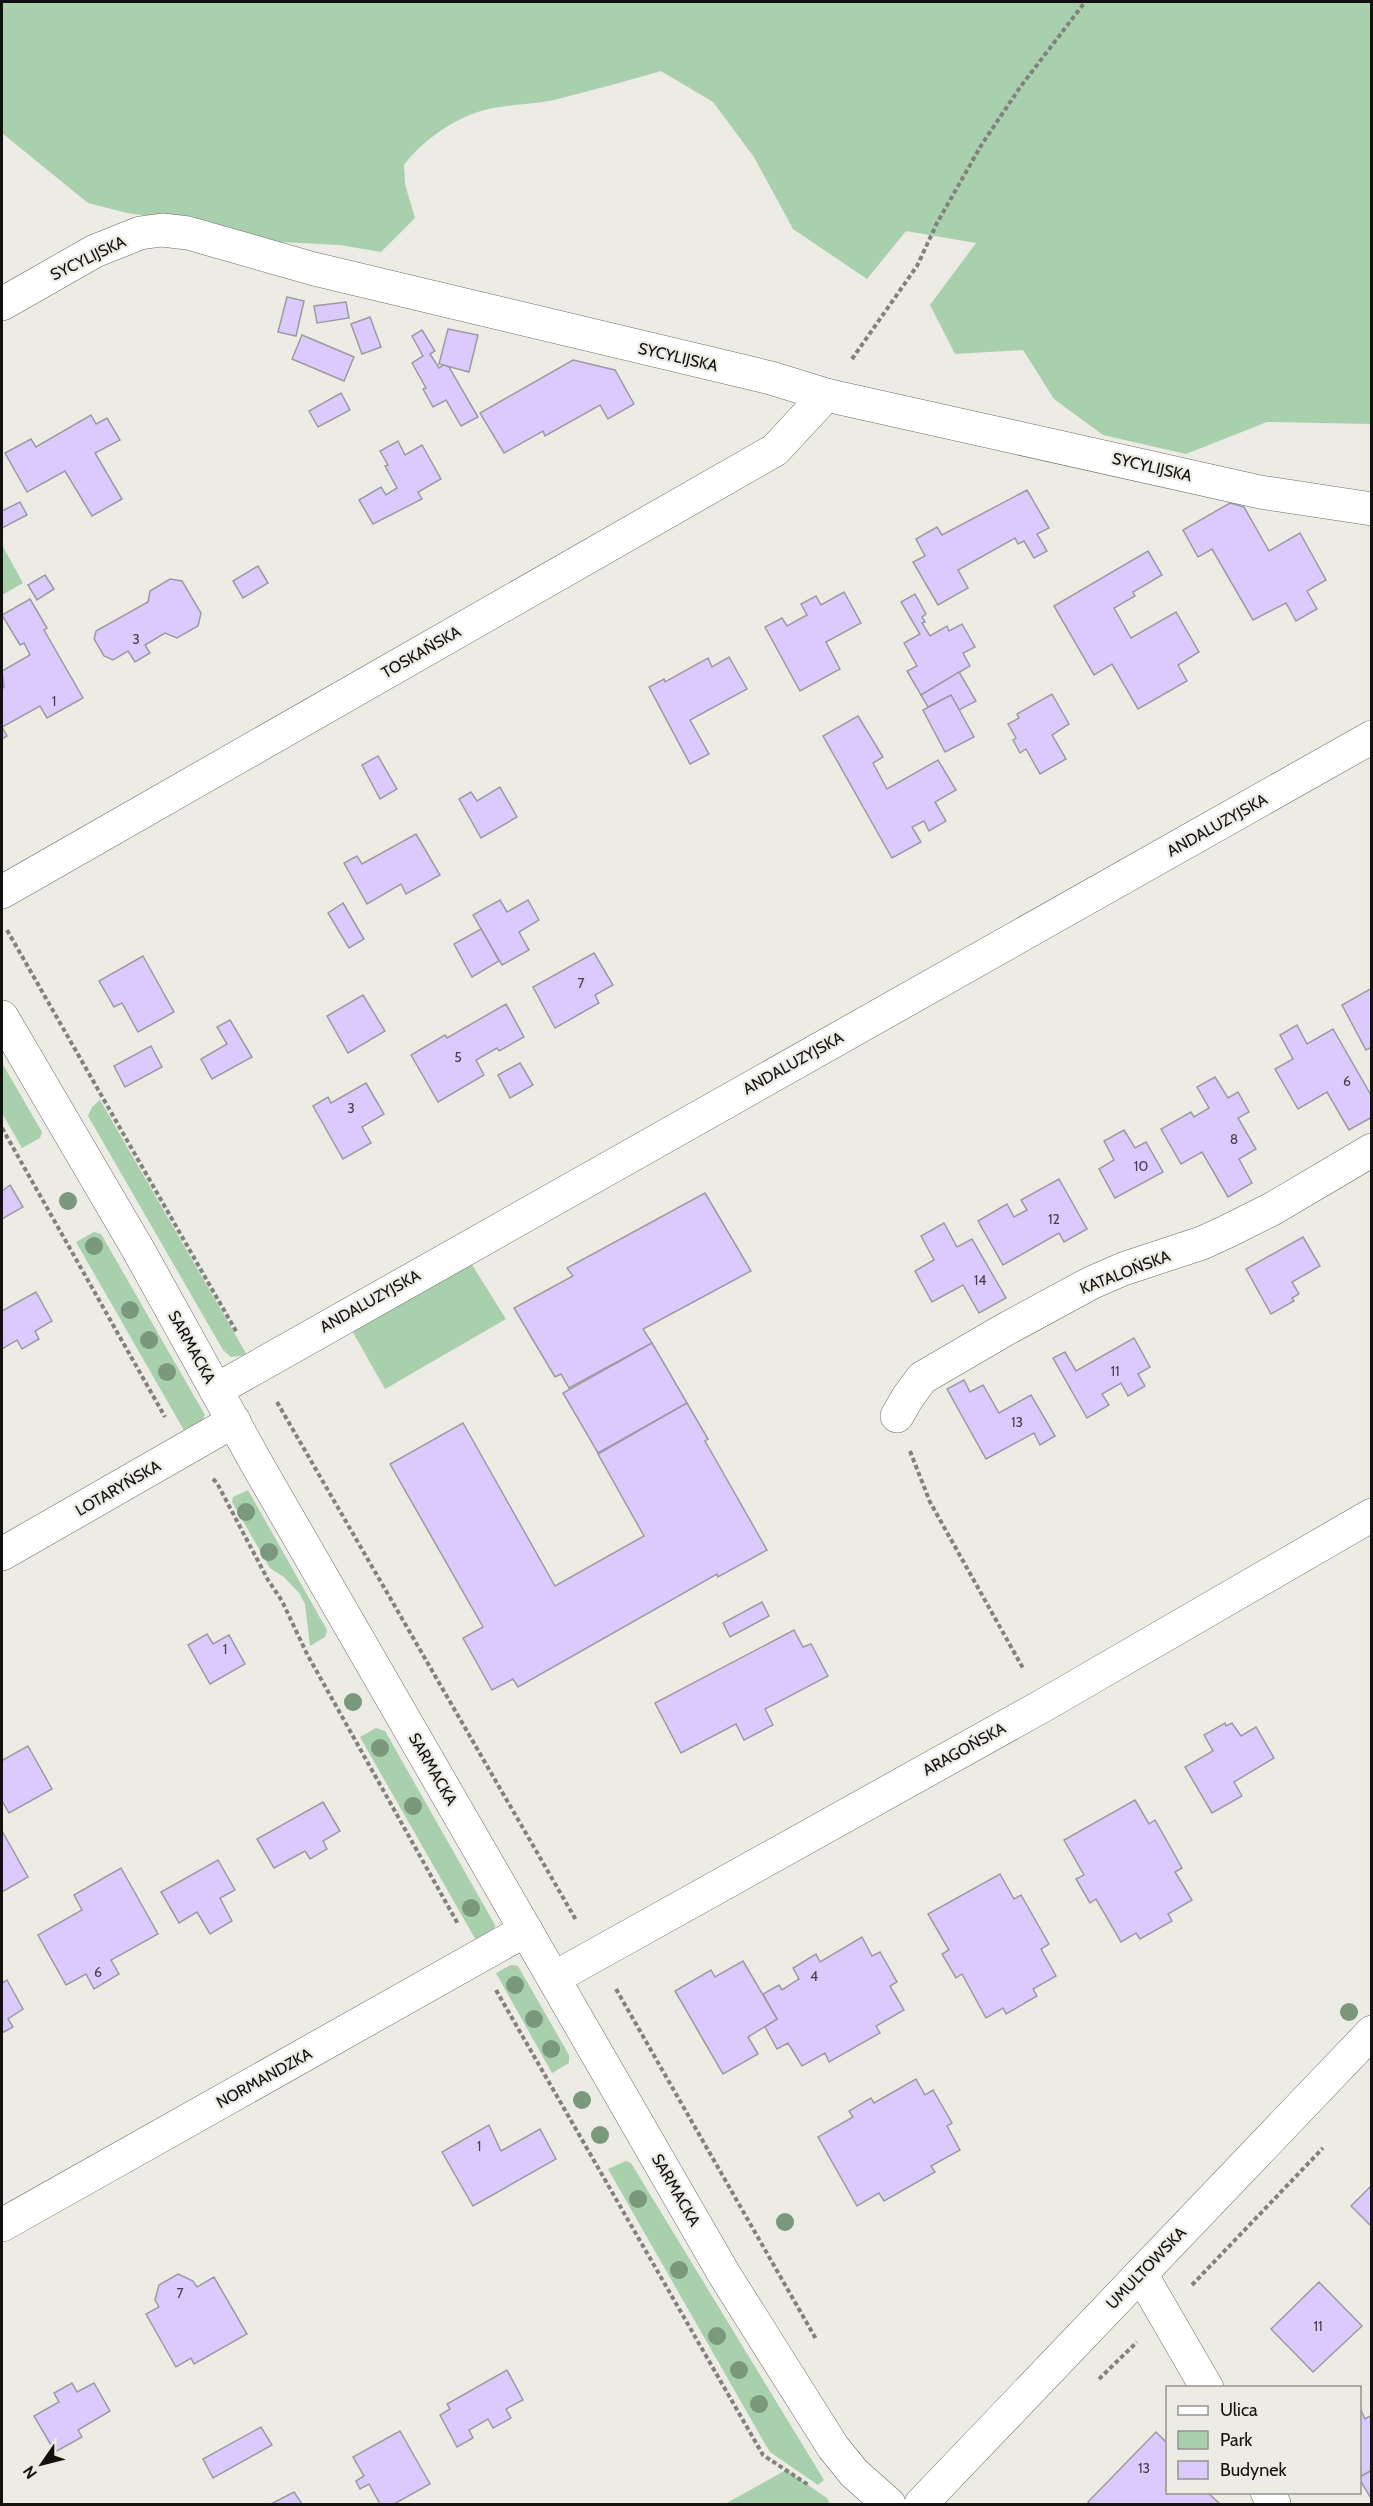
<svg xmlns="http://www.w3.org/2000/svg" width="1373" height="2506" viewBox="0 0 1373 2506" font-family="Cabin,sans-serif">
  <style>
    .green { fill: #a9d0ad }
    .building { fill: #dbcafd; stroke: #9d9ba2; stroke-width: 1.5 }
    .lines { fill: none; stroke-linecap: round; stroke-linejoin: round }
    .minor-casing { stroke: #6d6c66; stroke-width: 34 }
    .path { stroke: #82817d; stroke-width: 4; stroke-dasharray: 4.5 3; stroke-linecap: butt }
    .minor { stroke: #fff; stroke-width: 33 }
    .tree { fill: #79987c }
    .labels { text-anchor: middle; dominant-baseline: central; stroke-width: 4.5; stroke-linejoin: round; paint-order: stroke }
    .number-label { font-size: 14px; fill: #443f4a }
    .street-label { font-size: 16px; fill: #12110f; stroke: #ecebe4 }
  </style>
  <rect width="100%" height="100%" fill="#ecebe4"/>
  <g class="green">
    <path d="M 2,2 L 1371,2 L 1371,424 L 1267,422 L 1186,454 L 1103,435 L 1054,399 L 1023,350 L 955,354 L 930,305 L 976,243 L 906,231 L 867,279 L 793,229 L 754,157 L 713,102 L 661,71 C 626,81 590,91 554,100 C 536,104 518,104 500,107 C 464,111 425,137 404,165 L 405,184 L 415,218 L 381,252 L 340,245 L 259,241 L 185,221 L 127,213 L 88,203 L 2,133 Z"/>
    <polygon points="2,545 23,583 2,595"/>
    <polygon points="2,1063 42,1132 40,1138 22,1148 2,1113"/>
    <polygon points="100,1100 247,1355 231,1357 223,1350 88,1116 92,1107"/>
    <polygon points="94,1232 101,1234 205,1415 201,1422 185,1432 76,1242"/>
    <polygon points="469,1260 506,1319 385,1389 350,1327"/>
    <polygon points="248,1490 327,1630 325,1637 310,1646 305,1604 299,1593 284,1577 270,1568 232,1502 233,1497"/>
    <polygon points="376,1728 385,1731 495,1925 494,1932 477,1942 360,1737"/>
    <polygon points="511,1965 518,1966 569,2055 569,2063 552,2073 496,1973"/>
    <polygon points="626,2161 631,2163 824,2480 818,2485 770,2452 764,2442 608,2169"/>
    <polygon points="786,2470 827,2498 830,2504 725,2504"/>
  </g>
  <g class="building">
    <polygon points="287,297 304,301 296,336 278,332"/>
    <polygon points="346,302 349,318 317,323 314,306"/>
    <polygon points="370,317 381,347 362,354 351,324"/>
    <polygon points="448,329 478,335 469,372 439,364"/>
    <polygon points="422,330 435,351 430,354 439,368 444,365 449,367 478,417 461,426 446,400 433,407 423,389 426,388 412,363 423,356 412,336"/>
    <polygon points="302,335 354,357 344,381 292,359"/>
    <polygon points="573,360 615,370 634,404 608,419 600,405 545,436 543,431 504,453 480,413"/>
    <polygon points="341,393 350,410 318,427 309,411"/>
    <polygon points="91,415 96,424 107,418 120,440 95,453 122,499 92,516 65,471 27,492 5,453 31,439 36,447"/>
    <polygon points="398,441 405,455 422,445 441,479 418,492 422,499 373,524 359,500 381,487 386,495 397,488 385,466 388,465 380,451"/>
    <polygon points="1027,490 1049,528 1037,534 1047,551 1034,558 1024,541 1018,544 1015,538 958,570 968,588 938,605 913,562 925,556 916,539 937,527 942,535"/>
    <polygon points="20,502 27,515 2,528 2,511"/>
    <polygon points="1230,503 1244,507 1269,551 1300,533 1326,580 1307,591 1317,609 1296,621 1286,603 1253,620 1212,549 1198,557 1183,530"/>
    <polygon points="1148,551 1162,575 1133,592 1135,596 1114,608 1131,638 1176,612 1199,652 1178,665 1187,681 1138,709 1112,664 1094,675 1054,606"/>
    <polygon points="258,566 268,583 243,598 233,581"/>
    <polygon points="45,575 54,589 37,600 28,585"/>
    <polygon points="170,579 182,581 201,613 198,626 177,638 165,633 145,645 150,653 135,662 128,651 113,660 104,656 94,639 96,631 148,602 150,591"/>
    <polygon points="844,592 861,623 826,642 840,669 800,691 765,627 782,618 787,626 807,615 801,604 816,596 821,605"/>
    <polygon points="915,594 926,614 922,617 925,622 922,623 930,636 947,626 949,631 962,624 975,647 963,653 970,666 921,695 907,671 917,666 904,643 920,634 901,602"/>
    <polygon points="30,599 47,628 44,630 83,698 47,718 40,706 2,727 7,736 2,739 2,689 4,687 2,671 30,655 24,643 20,645 2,615"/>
    <polygon points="729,657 747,689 690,720 709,754 690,764 649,687 664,679 665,682 708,658 712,667"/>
    <polygon points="959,672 976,701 959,710 951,695 928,707 921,695"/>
    <polygon points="1052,694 1069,724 1052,735 1066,759 1040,774 1026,749 1020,753 1013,740 1016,738 1008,724 1019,718 1017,714"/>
    <polygon points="951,695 974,737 945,752 923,710"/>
    <polygon points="858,716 883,757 873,763 887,789 938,760 956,790 935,802 946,821 929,831 924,821 912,827 921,842 892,858 823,736"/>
    <polygon points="378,756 397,789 380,799 362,765"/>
    <polygon points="500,787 517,817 481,838 459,799 471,792 477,801"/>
    <polygon points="416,834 440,875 406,894 401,884 367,904 344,863 357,856 362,864"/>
    <polygon points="500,900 507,912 528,900 539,920 519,932 529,950 502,965 473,915"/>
    <polygon points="343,903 364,939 349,948 328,913"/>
    <polygon points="481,929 499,961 472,977 454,944"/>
    <polygon points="594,953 613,985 595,995 599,1003 555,1028 533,987"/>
    <polygon points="143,956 174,1012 138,1032 122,1003 114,1007 99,981"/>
    <polygon points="1372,988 1372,1047 1366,1050 1342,1005"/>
    <polygon points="363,995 385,1031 348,1053 327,1016"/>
    <polygon points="506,1004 524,1037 499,1051 497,1048 476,1060 484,1075 438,1102 411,1055 445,1035 447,1038"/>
    <polygon points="230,1020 252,1057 212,1079 201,1059 227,1044 217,1027"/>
    <polygon points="1297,1025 1307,1044 1333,1029 1372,1097 1372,1117 1349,1130 1327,1092 1298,1109 1275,1069 1293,1059 1280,1035"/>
    <polygon points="151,1046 162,1067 125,1087 114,1066"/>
    <polygon points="520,1063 533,1085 510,1098 498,1075"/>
    <polygon points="1215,1077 1228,1098 1238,1092 1249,1112 1238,1118 1256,1149 1239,1159 1252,1183 1228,1197 1202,1152 1181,1164 1161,1129 1191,1112 1194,1117 1209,1108 1197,1087"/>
    <polygon points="366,1083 384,1114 362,1127 371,1143 343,1159 313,1106 328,1097 331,1103"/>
    <polygon points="1124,1130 1135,1148 1146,1142 1163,1172 1115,1198 1099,1169 1114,1160 1104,1141"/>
    <polygon points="1059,1179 1087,1229 1064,1242 1059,1233 1003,1265 978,1221 1007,1204 1014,1217 1027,1210 1021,1200"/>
    <polygon points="10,1185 23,1207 2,1219 2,1191"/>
    <polygon points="705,1193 751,1271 643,1329 652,1343 569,1388 561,1374 555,1377 514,1308 573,1276 567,1268"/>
    <polygon points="944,1223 957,1247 972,1239 1006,1298 979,1313 963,1285 932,1302 915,1271 934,1260 921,1236"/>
    <polygon points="1303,1237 1320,1266 1292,1282 1299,1294 1292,1298 1294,1301 1271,1314 1246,1269"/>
    <polygon points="36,1292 52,1321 35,1331 39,1339 22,1349 17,1340 2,1349 2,1311"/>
    <polygon points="1134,1338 1150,1367 1138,1374 1145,1386 1128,1396 1121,1383 1102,1394 1109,1405 1087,1418 1053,1358 1065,1352 1076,1371"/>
    <polygon points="652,1343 687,1403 598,1453 563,1393"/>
    <polygon points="964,1380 970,1392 983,1385 999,1413 1031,1395 1055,1436 1040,1445 1034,1433 986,1459 947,1389"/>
    <polygon points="687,1403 708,1439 705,1441 767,1550 718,1577 717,1574 518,1687 513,1679 492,1690 463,1638 483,1627 390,1464 463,1423 555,1586 644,1536 598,1454"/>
    <polygon points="762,1602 769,1616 730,1637 723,1623"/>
    <polygon points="794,1630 803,1647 811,1644 828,1676 765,1709 773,1725 744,1740 736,1724 681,1753 655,1703"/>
    <polygon points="207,1634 213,1644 229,1635 245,1664 210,1684 188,1645"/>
    <polygon points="1225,1723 1226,1726 1232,1723 1241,1736 1256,1727 1274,1758 1234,1782 1242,1796 1212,1813 1185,1767 1213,1751 1204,1735"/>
    <polygon points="28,1746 52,1789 9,1813 2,1801 2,1758 3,1760"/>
    <polygon points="1135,1800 1149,1824 1155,1820 1182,1868 1175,1872 1192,1900 1168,1914 1172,1921 1140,1939 1136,1933 1121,1942 1096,1899 1090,1903 1076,1879 1084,1875 1064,1840"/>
    <polygon points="323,1802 340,1831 323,1841 327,1849 310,1859 305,1851 274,1868 257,1839"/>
    <polygon points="2,1831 28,1877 2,1892"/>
    <polygon points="218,1860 235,1890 220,1898 232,1921 210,1934 197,1912 179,1923 161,1892"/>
    <polygon points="121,1868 158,1934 111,1960 119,1974 94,1989 86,1974 66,1985 38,1935 82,1910 74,1895"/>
    <polygon points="1000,1874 1014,1899 1021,1895 1049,1944 1041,1949 1056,1976 1033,1989 1037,1996 1006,2014 1003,2008 986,2018 962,1974 956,1978 942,1954 949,1950 928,1914"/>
    <polygon points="862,1937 872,1956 880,1952 897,1982 890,1986 904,2010 876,2026 880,2033 829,2062 825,2053 802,2066 788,2043 777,2049 765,2027 777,2019 763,1994 779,1985 782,1990 799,1979 793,1968 816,1954 820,1962"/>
    <polygon points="743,1961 777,2019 748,2037 758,2054 723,2074 675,1991 711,1970 715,1977"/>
    <polygon points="7,1980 23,2009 8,2019 13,2027 2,2033 2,1983"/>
    <polygon points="916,2079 925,2095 933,2090 952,2123 947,2126 960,2150 931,2166 935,2172 884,2201 879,2193 857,2206 818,2137 853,2117 849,2111 871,2098 874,2103"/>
    <polygon points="489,2125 501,2151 540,2129 556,2159 473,2206 442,2152"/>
    <polygon points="1372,2185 1372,2227 1351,2206"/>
    <polygon points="178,2274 193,2281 197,2287 214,2277 247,2334 194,2364 191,2358 176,2367 146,2314 159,2307 155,2300 159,2285"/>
    <polygon points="1319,2282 1362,2326 1313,2372 1271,2329"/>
    <polygon points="507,2370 523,2400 506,2409 511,2418 493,2428 488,2419 469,2430 473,2438 457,2447 440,2415 450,2409 447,2404"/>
    <polygon points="72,2383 77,2392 94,2383 110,2411 78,2430 82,2437 55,2452 34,2416 59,2402 54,2393"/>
    <polygon points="1360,2408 1365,2419 1372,2415 1372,2470 1360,2477"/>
    <polygon points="261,2427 272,2445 213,2478 203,2459"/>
    <polygon points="400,2431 430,2484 394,2504 380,2504 369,2484 360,2489 356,2481 364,2476 353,2457"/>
    <polygon points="1156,2432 1168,2444 1168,2492 1207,2492 1220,2504 1090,2504 1088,2502"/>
    <polygon points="1372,2470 1372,2500 1360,2480 1360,2477"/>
    <polygon points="294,2492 302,2504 271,2504"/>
  </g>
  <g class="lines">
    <g class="minor-casing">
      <g id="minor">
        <polyline points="2,304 95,251 140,233 162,230 188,233 314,269 771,378 826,395 1260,492 1372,509"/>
        <polyline points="2,892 775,450 826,395"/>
        <polyline points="2,1017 139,1251 258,1466 724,2274 833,2447 854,2473 889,2504"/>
        <polyline points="216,1390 1372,737"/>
        <polyline points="897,1416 908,1397 922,1378 1006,1329 1091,1283 1123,1269 1202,1243 1228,1231 1272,1209 1372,1150"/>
        <polyline points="2,1554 234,1421"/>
        <polyline points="554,1978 1044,1705 1372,1515"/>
        <polyline points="2,2225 526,1930"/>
        <polyline points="1141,2274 1207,2388"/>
        <polyline points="1267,2492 1274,2504"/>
        <polyline points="921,2504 1372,2032"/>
      </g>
    </g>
    <g class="path">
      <polyline points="852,359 917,266 937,223 982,144 1021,86 1085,2"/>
      <polyline points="7,930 237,1333"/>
      <polyline points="2,1128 165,1417"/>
      <polyline points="277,1402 576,1920"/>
      <polyline points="910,1451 930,1502 1024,1670"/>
      <polyline points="213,1479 217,1483 268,1580 282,1601 307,1654 458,1924"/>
      <polyline points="616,1989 816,2339"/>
      <polyline points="496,1990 763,2455 810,2486"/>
      <polyline points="1192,2285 1323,2148"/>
      <polyline points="1099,2379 1137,2342"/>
    </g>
    <use href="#minor" class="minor"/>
  </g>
  <g class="tree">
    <circle cx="68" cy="1201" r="9"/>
    <circle cx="94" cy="1246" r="9"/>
    <circle cx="130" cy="1310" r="9"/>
    <circle cx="149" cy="1340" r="9"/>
    <circle cx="167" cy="1372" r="9"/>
    <circle cx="246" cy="1512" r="9"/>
    <circle cx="269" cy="1552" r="9"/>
    <circle cx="353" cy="1702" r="9"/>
    <circle cx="380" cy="1748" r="9"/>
    <circle cx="413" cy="1806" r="9"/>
    <circle cx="471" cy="1908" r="9"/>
    <circle cx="515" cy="1985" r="9"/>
    <circle cx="1349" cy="2012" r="9"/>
    <circle cx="534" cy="2019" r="9"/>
    <circle cx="551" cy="2049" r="9"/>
    <circle cx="582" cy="2100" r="9"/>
    <circle cx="600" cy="2135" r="9"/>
    <circle cx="638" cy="2199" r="9"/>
    <circle cx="785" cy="2222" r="9"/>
    <circle cx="679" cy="2270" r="9"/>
    <circle cx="717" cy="2336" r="9"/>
    <circle cx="739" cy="2370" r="9"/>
    <circle cx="759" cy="2404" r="9"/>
  </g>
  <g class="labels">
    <g class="number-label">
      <text x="136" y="639">3</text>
      <text x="54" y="701">1</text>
      <text x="581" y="983">7</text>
      <text x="458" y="1057">5</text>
      <text x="1347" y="1081">6</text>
      <text x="351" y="1108">3</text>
      <text x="1234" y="1139">8</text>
      <text x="1141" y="1166">10</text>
      <text x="1054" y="1219">12</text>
      <text x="980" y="1280">14</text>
      <text x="1115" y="1371">11</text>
      <text x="1017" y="1422">13</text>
      <text x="225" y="1649">1</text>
      <text x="98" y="1972">6</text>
      <text x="814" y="1976">4</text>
      <text x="479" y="2146">1</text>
      <text x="180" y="2293">7</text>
      <text x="1318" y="2326">11</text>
      <text x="1144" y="2468">13</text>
    </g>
    <g class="street-label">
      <text transform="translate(88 258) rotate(-26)">SYCYLIJSKA</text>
      <text transform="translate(678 357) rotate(13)">SYCYLIJSKA</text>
      <text transform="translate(1152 467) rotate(13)">SYCYLIJSKA</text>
      <text transform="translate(421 652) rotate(-30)">TOSKAŃSKA</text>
      <text transform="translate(1217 825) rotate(-29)">ANDALUZYJSKA</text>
      <text transform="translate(793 1063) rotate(-29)">ANDALUZYJSKA</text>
      <text transform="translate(1125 1272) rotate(-21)">KATALOŃSKA</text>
      <text transform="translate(370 1301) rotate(-29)">ANDALUZYJSKA</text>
      <text transform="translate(192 1347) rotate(61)">SARMACKA</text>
      <text transform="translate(118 1488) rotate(-30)">LOTARYŃSKA</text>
      <text transform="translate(964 1749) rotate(-29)">ARAGOŃSKA</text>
      <text transform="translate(433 1769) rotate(60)">SARMACKA</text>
      <text transform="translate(264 2078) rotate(-29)">NORMANDZKA</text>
      <text transform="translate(676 2190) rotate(60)">SARMACKA</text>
      <text transform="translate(1146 2268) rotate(-46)">UMULTOWSKA</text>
    </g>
  </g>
  <rect width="1373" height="2506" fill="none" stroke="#12110f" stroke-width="6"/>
  <rect x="1166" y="2386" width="195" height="108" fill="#ecebe4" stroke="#95948f" stroke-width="1.5"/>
  <rect x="1178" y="2406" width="30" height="9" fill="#ffffff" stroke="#95948f" stroke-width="1.5"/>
  <text x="1220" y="2416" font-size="18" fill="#12110f">Ulica</text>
  <rect x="1178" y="2431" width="30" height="18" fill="#a9d0ad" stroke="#95948f" stroke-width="1.5"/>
  <text x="1220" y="2446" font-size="18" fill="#12110f">Park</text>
  <rect x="1178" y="2461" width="30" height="18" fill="#dbcafd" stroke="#95948f" stroke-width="1.5"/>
  <text x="1220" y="2476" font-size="18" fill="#12110f">Budynek</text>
  <g transform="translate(42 2464) rotate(235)" stroke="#ecebe4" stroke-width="4.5" paint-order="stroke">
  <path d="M0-4.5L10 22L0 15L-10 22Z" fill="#12110f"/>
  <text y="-9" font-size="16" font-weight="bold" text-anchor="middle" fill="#12110f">N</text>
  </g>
</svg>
